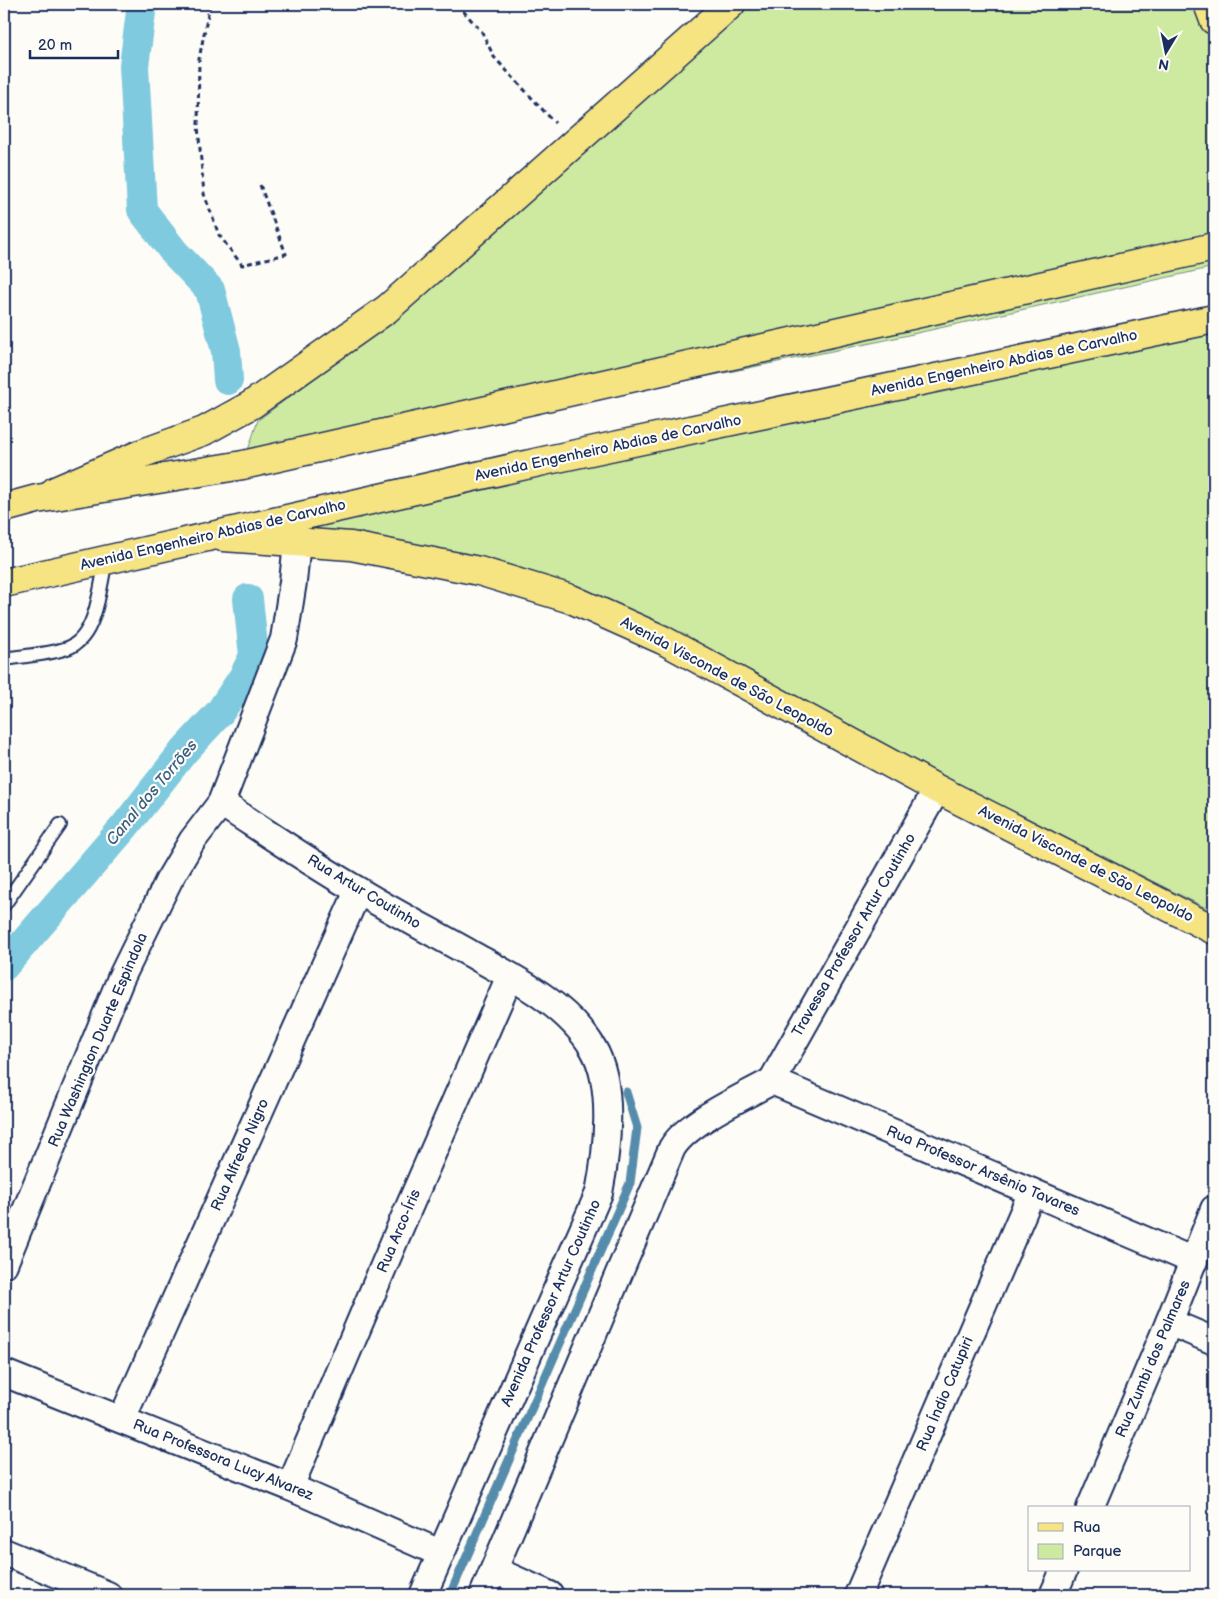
<svg xmlns="http://www.w3.org/2000/svg" width="1218" height="1599" viewBox="0 0 1218 1599" font-family="'Balsamiq Sans',sans-serif">
  <style>
    .green { fill: #ceeaa1; stroke: #748c80 }
    .lines { fill: none; stroke-linecap: round; stroke-linejoin: round }
    .stream { stroke: #578cab; stroke-width: 9 }
    .canal { stroke: #7fcade; stroke-width: 30 }
    .service-casing { stroke: #1b2f5e; stroke-width: 16 }
    .minor-casing { stroke: #1b2f5e; stroke-width: 30 }
    .primary-casing { stroke: #1b2f5e; stroke-width: 31 }
    .trunk-casing { stroke: #1b2f5e; stroke-width: 31 }
    .path { stroke: #1b2f5e; stroke-width: 3; stroke-dasharray: 5 4; stroke-linecap: butt }
    .service { stroke: #fdfcf7; stroke-width: 12 }
    .minor { stroke: #fdfcf7; stroke-width: 26 }
    .primary { stroke: #f6e381; stroke-width: 28 }
    .trunk { stroke: #f6e381; stroke-width: 28 }
    .labels { text-anchor: middle; dominant-baseline: central; stroke-width: 4.5; stroke-linejoin: round; paint-order: stroke }
    .street-label { font-size: 15px; fill: #1b2f5e; stroke: #fdfcf7 }
    .water-label { font-size: 16px; font-style: italic; fill: #395e84; stroke: #fdfcf7 }
  </style>
  <rect width="100%" height="100%" fill="#fdfcf7"/>
  <filter id="ink" filterUnits="userSpaceOnUse"><feTurbulence type="fractalNoise" baseFrequency=".02" numOctaves="2"/><feDisplacementMap in="SourceGraphic" scale="10" xChannelSelector="R" yChannelSelector="G"/><feConvolveMatrix kernelMatrix="1 2 1 2 8 2 1 2 1" color-interpolation-filters="sRGB"/></filter>
  <g filter="url(#ink)">
    <g class="green">
      <polygon points="745,4 1214,4 1214,267 881,341 301,459 243,465 258,420 390,323"/>
      <polygon points="1214,326 1214,912 664,636 499,588 242,535"/>
    </g>
    <g class="lines">
      <g class="stream">
        <polyline points="244,676 245,679"/>
        <polyline points="450,1595 630,1183 637,1128 626,1092"/>
      </g>
      <g class="canal">
        <polyline points="142,4 134,66 142,210 174,252 210,290 226,351 228,380"/>
        <polyline points="4,966 125,826 184,751 220,712 244,676 254,656 248,599"/>
      </g>
      <g class="service-casing">
        <g id="service">
          <path d="M 4,657 L 12,658 C 30,655 53,654 70,647 C 97,635 100,586 106,560"/>
          <polyline points="4,905 60,825"/>
        </g>
      </g>
      <g class="minor-casing">
        <g id="minor">
          <path d="M 221,803 C 267,833 312,864 359,891 C 395,913 434,933 471,954 C 514,978 567,1004 593,1048 C 615,1085 607,1152 599,1193 L 423,1595"/>
          <polyline points="772,1081 1194,1261"/>
          <polyline points="772,1081 937,789"/>
          <polyline points="4,1264 121,978 169,880 192,841 221,803 284,639 293,582 297,541"/>
          <polyline points="1169,1322 1214,1341"/>
          <polyline points="4,1373 290,1487 440,1553"/>
          <polyline points="122,1419 358,891"/>
          <polyline points="290,1487 402,1223 510,976"/>
          <polyline points="1090,1508 1169,1322 1214,1209"/>
          <polyline points="4,1552 108,1595"/>
          <polyline points="494,1570 550,1595"/>
          <path d="M 483,1595 L 672,1148 C 687,1122 745,1096 772,1081"/>
          <polyline points="858,1595 1032,1192"/>
          <polyline points="1053,1595 1064,1570"/>
        </g>
      </g>
      <g class="primary-casing">
        <g id="primary">
          <polyline points="55,491 143,453 204,431 251,405 387,309 731,4"/>
          <polyline points="223,537 351,546 479,571 571,599 663,640 937,789 1214,930"/>
        </g>
      </g>
      <g class="trunk-casing">
        <g id="trunk">
          <polyline points="1208,4 1214,20"/>
          <polyline points="4,508 37,499 243,465 1214,247"/>
          <polyline points="4,583 548,460 1214,319"/>
        </g>
      </g>
      <g class="path">
        <polyline points="210,4 199,59 198,126 204,194 219,235 242,265 286,254 260,185"/>
        <polyline points="457,4 482,32 494,57 555,123"/>
      </g>
      <use href="#service" class="service"/>
      <use href="#minor" class="minor"/>
      <use href="#primary" class="primary"/>
      <use href="#trunk" class="trunk"/>
    </g>
  </g>
  <g class="labels">
    <g class="street-label">
      <text transform="translate(1004 363) rotate(-12)">Avenida Engenheiro Abdias de Carvalho</text>
      <text transform="translate(608 448) rotate(-12)">Avenida Engenheiro Abdias de Carvalho</text>
      <text transform="translate(213 535) rotate(-13)">Avenida Engenheiro Abdias de Carvalho</text>
      <text transform="translate(727 677) rotate(28)">Avenida Visconde de São Leopoldo</text>
      <text transform="translate(1086 864) rotate(27)">Avenida Visconde de São Leopoldo</text>
      <text transform="translate(364 892) rotate(31)">Rua Artur Coutinho</text>
      <text transform="translate(854 935) rotate(-60)">Travessa Professor Artur Coutinho</text>
      <text transform="translate(98 1040) rotate(-67)">Rua Washington Duarte Espindola</text>
      <text transform="translate(240 1155) rotate(-66)">Rua Alfredo Nigro</text>
      <text transform="translate(983 1171) rotate(23)">Rua Professor Arsênio Tavares</text>
      <text transform="translate(399 1231) rotate(-67)">Rua Arco-Íris</text>
      <text transform="translate(551 1303) rotate(-66)">Avenida Professor Artur Coutinho</text>
      <text transform="translate(1153 1359) rotate(-67)">Rua Zumbi dos Palmares</text>
      <text transform="translate(945 1394) rotate(-67)">Rua Índio Catupiri</text>
      <text transform="translate(223 1460) rotate(22)">Rua Professora Lucy Alvarez</text>
    </g>
    <g class="water-label">
      <text transform="translate(152 793) rotate(-50)">Canal dos Torrões</text>
    </g>
  </g>
  <rect width="1218" height="1599" fill="none" stroke="#fdfcf7" stroke-width="20"/>
  <rect x="10" y="10" width="1198" height="1579" fill="none" stroke="#1b2f5e" stroke-width="2" filter="url(#ink)"/>
  <rect x="1028" y="1506" width="162" height="65" fill="#fdfcf7" stroke="#a3aaba"/>
  <rect x="1038" y="1523" width="25" height="8" fill="#f6e381" stroke="#a3aaba"/>
  <text x="1073" y="1532" font-size="15" fill="#1b2f5e">Rua</text>
  <rect x="1038" y="1544" width="25" height="15" fill="#ceeaa1" stroke="#a3aaba"/>
  <text x="1073" y="1556" font-size="15" fill="#1b2f5e">Parque</text>
  <g transform="translate(1166 52) rotate(190)" stroke="#fdfcf7" stroke-width="4" paint-order="stroke">
  <path d="M0-4L9 19L0 12L-9 19Z" fill="#1b2f5e"/>
  <text y="-8" font-size="14" font-weight="bold" text-anchor="middle" fill="#1b2f5e">N</text>
  </g>
  <path d="M30 50v8h88v-8" fill="none" stroke="#1b2f5e" stroke-width="2.5"/>
  <text x="38" y="50" font-size="15" fill="#1b2f5e" stroke="#fdfcf7" stroke-width="4" paint-order="stroke">20 m</text>
</svg>
